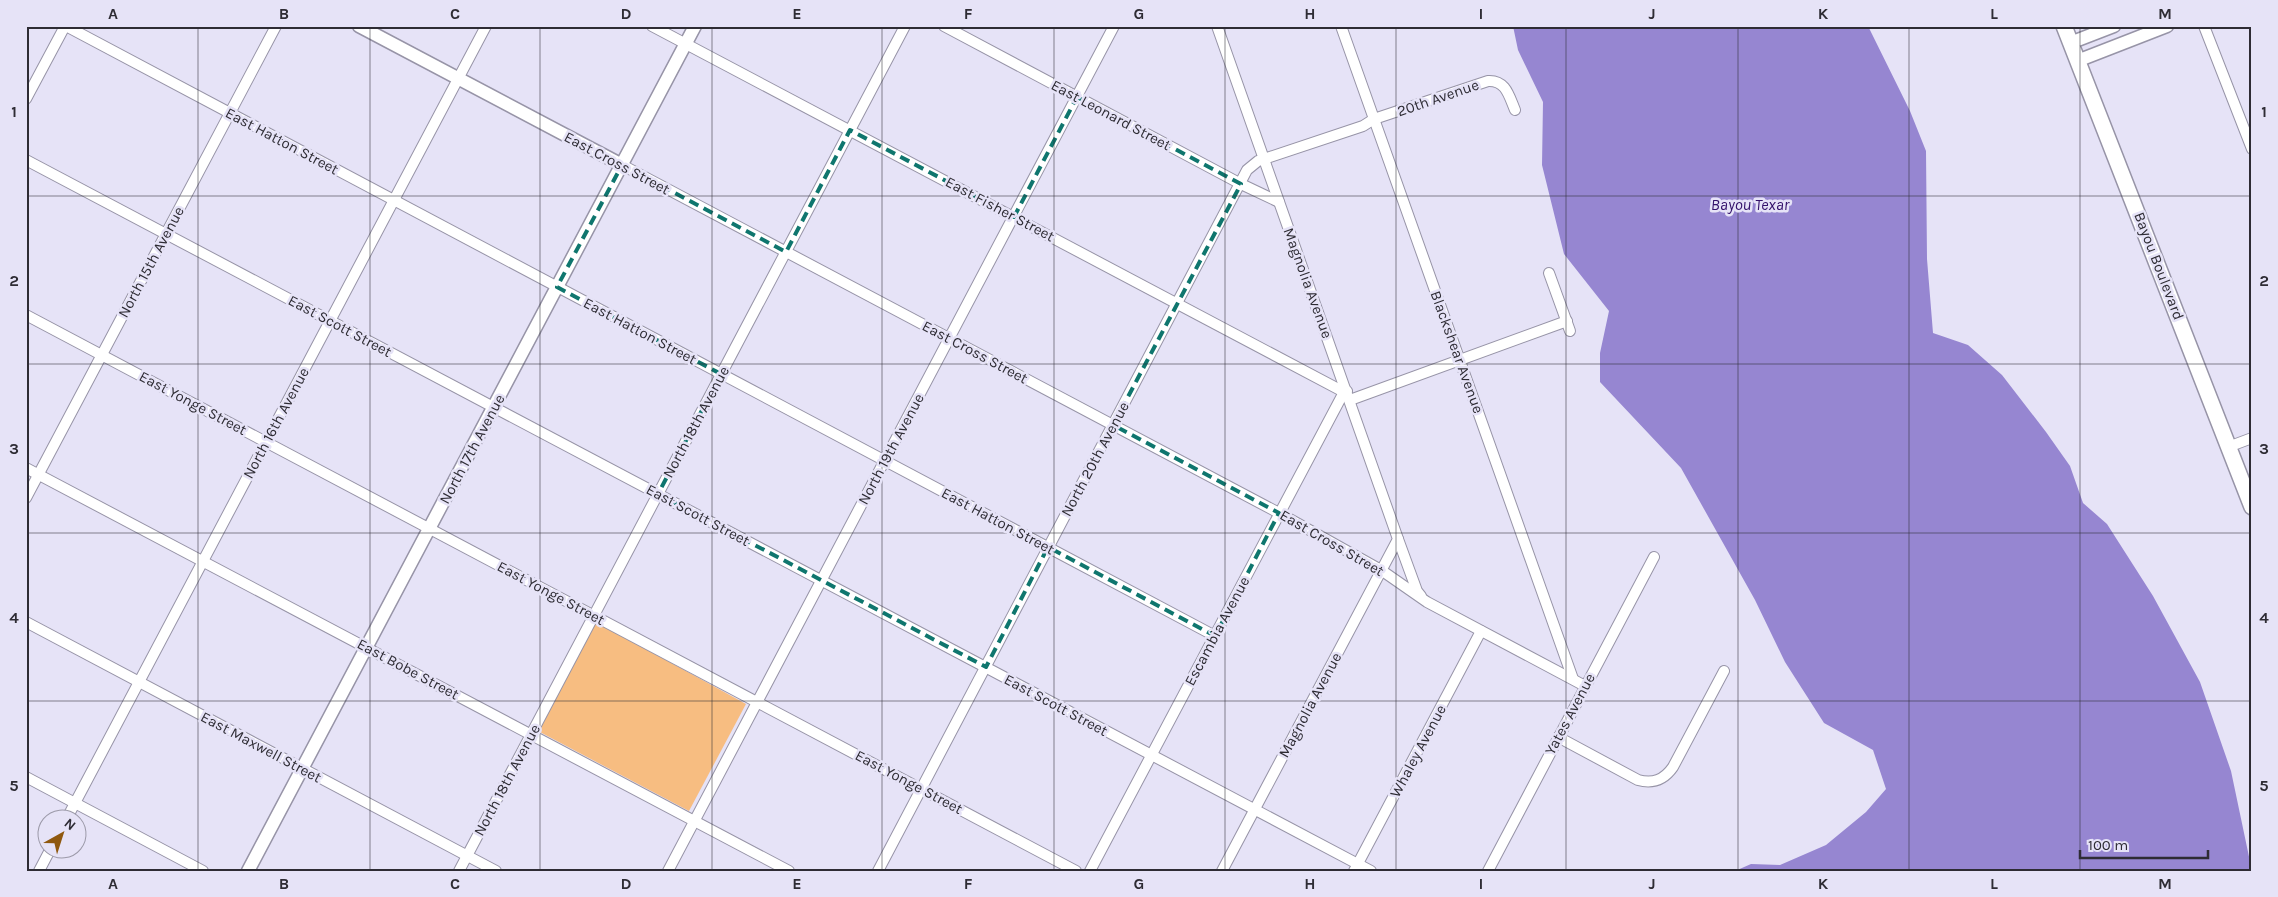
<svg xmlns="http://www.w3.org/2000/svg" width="2278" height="897" viewBox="0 0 2278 897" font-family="Karla,sans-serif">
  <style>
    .green { fill: #f7bd81 }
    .water { fill: #9686d1 }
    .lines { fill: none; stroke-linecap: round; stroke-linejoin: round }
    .minor-casing { stroke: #9794a7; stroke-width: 12 }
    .tertiary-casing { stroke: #9794a7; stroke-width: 15 }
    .secondary-casing { stroke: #9794a7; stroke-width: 18 }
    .minor { stroke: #fff; stroke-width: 10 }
    .tertiary { stroke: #fff; stroke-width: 12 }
    .secondary { stroke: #fff; stroke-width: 15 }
    .marked { fill: none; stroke: #0f766e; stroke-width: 4; stroke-dasharray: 10 6; stroke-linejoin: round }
    .grid { fill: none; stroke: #2e2c34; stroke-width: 1; stroke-opacity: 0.55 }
    .labels { text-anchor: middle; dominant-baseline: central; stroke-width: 5; stroke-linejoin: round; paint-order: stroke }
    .street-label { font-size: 15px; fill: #2e2c34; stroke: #e6e3f7 }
    .water-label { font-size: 16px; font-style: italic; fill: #33116a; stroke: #e6e3f7 }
    .neatline { fill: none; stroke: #2e2c34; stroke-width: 2 }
    .grid-label { font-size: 16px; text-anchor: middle; font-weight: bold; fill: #2e2c34 }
  </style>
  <rect width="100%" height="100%" fill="#e6e3f7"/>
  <polygon class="green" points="595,621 746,704 689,811 538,731"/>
  <polygon class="water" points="1513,26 1868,26 1910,111 1926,151 1927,259 1933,333 1968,345 2002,375 2046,432 2070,466 2083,503 2107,524 2153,596 2200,682 2231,771 2252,871 1735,871 1751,864 1780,865 1826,845 1866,812 1886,789 1873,750 1824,723 1785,662 1755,600 1681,468 1600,382 1600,353 1609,311 1564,254 1542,165 1543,102 1518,50"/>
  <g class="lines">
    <g class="minor-casing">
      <g id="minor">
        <polyline points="66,26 1215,636"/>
        <polyline points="652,26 1344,392 1347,391"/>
        <polyline points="944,26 1241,184 1279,202"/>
        <polyline points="1217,26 1398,539 1222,871"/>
        <polyline points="1341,26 1573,679"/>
        <polyline points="2204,26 2252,149"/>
        <polyline points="26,99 65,26"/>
        <polyline points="26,160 1371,871"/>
        <polyline points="622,165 1279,513 1381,570 1427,602 1585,686"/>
        <polyline points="1549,273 1570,331"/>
        <polyline points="26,315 1076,871"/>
        <polyline points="1350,400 1567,321"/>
        <polyline points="2228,447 2252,438"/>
        <polyline points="26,468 789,871"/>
        <polyline points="26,498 276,26"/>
        <polyline points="1398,539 1417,591 1421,596"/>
        <polyline points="26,622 496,871"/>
        <path d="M 1558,737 L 1638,780 C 1653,784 1664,780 1673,767 L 1724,671"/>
        <polyline points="26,777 203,871"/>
        <polyline points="66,820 486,26"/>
        <polyline points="39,871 50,850"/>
        <polyline points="459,871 905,26"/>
        <polyline points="668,871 1114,26"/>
        <path d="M 878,871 L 1247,170 L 1258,161 L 1363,126 L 1374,119 L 1488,81 C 1506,80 1509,96 1515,110"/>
        <polyline points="1090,871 1344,392"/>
        <polyline points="1354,871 1481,631"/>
        <polyline points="1488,871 1654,557"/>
      </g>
    </g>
    <g class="tertiary-casing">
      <g id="tertiary">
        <polyline points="359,26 622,165"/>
        <polyline points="2070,43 2114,26"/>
        <polyline points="2077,61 2167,26"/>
        <polyline points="248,871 695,26"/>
      </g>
    </g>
    <g class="secondary-casing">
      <polyline id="secondary" points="2064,26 2252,507"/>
    </g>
    <use href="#minor" class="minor"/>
    <use href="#tertiary" class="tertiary"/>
    <use href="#secondary" class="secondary"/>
  </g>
  <path class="marked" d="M 1077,97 L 1241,184 L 1113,425 L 1279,513 L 1215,636 L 1048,547 L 986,667 L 658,494 L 721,374 L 557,287 L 622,165 L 786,252 L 850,130 L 1014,217 Z"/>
  <path class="grid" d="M 198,26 L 198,871M 370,26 L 370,871M 540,26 L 540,871M 712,26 L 712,871M 882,26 L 882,871M 1054,26 L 1054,871M 1225,26 L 1225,871M 1396,26 L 1396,871M 1566,26 L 1566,871M 1738,26 L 1738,871M 1909,26 L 1909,871M 2080,26 L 2080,871M 26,196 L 2252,196M 26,364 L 2252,364M 26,533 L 2252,533M 26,701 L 2252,701"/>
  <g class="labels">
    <g class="street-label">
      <text transform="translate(1438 98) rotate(-19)">20th Avenue</text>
      <text transform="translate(1111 115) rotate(28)">East Leonard Street</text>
      <text transform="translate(282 141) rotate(28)">East Hatton Street</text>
      <text transform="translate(617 163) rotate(28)">East Cross Street</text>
      <text transform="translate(1000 209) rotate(28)">East Fisher Street</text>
      <text transform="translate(151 262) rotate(-62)">North 15th Avenue</text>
      <text transform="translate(2159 266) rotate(69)">Bayou Boulevard</text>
      <text transform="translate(1308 283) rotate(70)">Magnolia Avenue</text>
      <text transform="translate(340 326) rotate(28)">East Scott Street</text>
      <text transform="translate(640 331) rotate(28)">East Hatton Street</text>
      <text transform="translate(975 352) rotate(28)">East Cross Street</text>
      <text transform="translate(1457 352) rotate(70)">Blackshear Avenue</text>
      <text transform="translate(193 403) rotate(28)">East Yonge Street</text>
      <text transform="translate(696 422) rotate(-62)">North 18th Avenue</text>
      <text transform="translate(276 423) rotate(-62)">North 16th Avenue</text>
      <text transform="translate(472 449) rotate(-62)">North 17th Avenue</text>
      <text transform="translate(891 449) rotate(-62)">North 19th Avenue</text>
      <text transform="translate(1095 459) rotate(-62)">North 20th Avenue</text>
      <text transform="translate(698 515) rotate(28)">East Scott Street</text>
      <text transform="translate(998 521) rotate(28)">East Hatton Street</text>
      <text transform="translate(1332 543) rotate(30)">East Cross Street</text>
      <text transform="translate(551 593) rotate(28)">East Yonge Street</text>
      <text transform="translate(1217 631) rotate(-62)">Escambia Avenue</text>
      <text transform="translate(408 669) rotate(28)">East Bobe Street</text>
      <text transform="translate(1056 705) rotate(28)">East Scott Street</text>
      <text transform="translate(1310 705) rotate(-62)">Magnolia Avenue</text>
      <text transform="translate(1570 714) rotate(-62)">Yates Avenue</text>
      <text transform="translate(261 747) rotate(28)">East Maxwell Street</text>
      <text transform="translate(1418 751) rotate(-62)">Whaley Avenue</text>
      <text transform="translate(507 780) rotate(-62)">North 18th Avenue</text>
      <text transform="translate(909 782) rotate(28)">East Yonge Street</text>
    </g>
    <g class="water-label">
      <text x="1750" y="204">Bayou Texar</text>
    </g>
  </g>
  <rect width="2278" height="897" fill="none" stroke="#e6e3f7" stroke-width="55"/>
  <g transform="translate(62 834) rotate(39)"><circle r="24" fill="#e6e3f7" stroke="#9c9aa9"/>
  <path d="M0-4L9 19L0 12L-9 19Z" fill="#8f580e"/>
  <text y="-8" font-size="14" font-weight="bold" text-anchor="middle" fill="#2e2c34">N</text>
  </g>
  <path d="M2080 850v8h128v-8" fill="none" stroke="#2e2c34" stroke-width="2.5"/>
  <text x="2088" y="850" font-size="15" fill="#2e2c34" stroke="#e6e3f7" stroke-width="4" paint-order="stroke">100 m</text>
  <rect x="28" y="28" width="2222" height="842" class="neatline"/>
  <g class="grid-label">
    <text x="113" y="19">A</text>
    <text x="284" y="19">B</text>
    <text x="455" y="19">C</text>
    <text x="626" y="19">D</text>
    <text x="797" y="19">E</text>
    <text x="968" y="19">F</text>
    <text x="1139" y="19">G</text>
    <text x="1310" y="19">H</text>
    <text x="1481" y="19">I</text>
    <text x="1652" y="19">J</text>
    <text x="1823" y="19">K</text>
    <text x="1994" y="19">L</text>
    <text x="2165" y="19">M</text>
    <text x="14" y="117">1</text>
    <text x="2264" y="117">1</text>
    <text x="14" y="286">2</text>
    <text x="2264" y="286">2</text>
    <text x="14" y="454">3</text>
    <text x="2264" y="454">3</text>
    <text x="14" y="623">4</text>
    <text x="2264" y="623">4</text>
    <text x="14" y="791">5</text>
    <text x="2264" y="791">5</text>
    <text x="113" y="889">A</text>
    <text x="284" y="889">B</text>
    <text x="455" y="889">C</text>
    <text x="626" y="889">D</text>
    <text x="797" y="889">E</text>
    <text x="968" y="889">F</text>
    <text x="1139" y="889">G</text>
    <text x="1310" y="889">H</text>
    <text x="1481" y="889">I</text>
    <text x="1652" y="889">J</text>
    <text x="1823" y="889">K</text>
    <text x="1994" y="889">L</text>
    <text x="2165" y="889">M</text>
  </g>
</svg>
